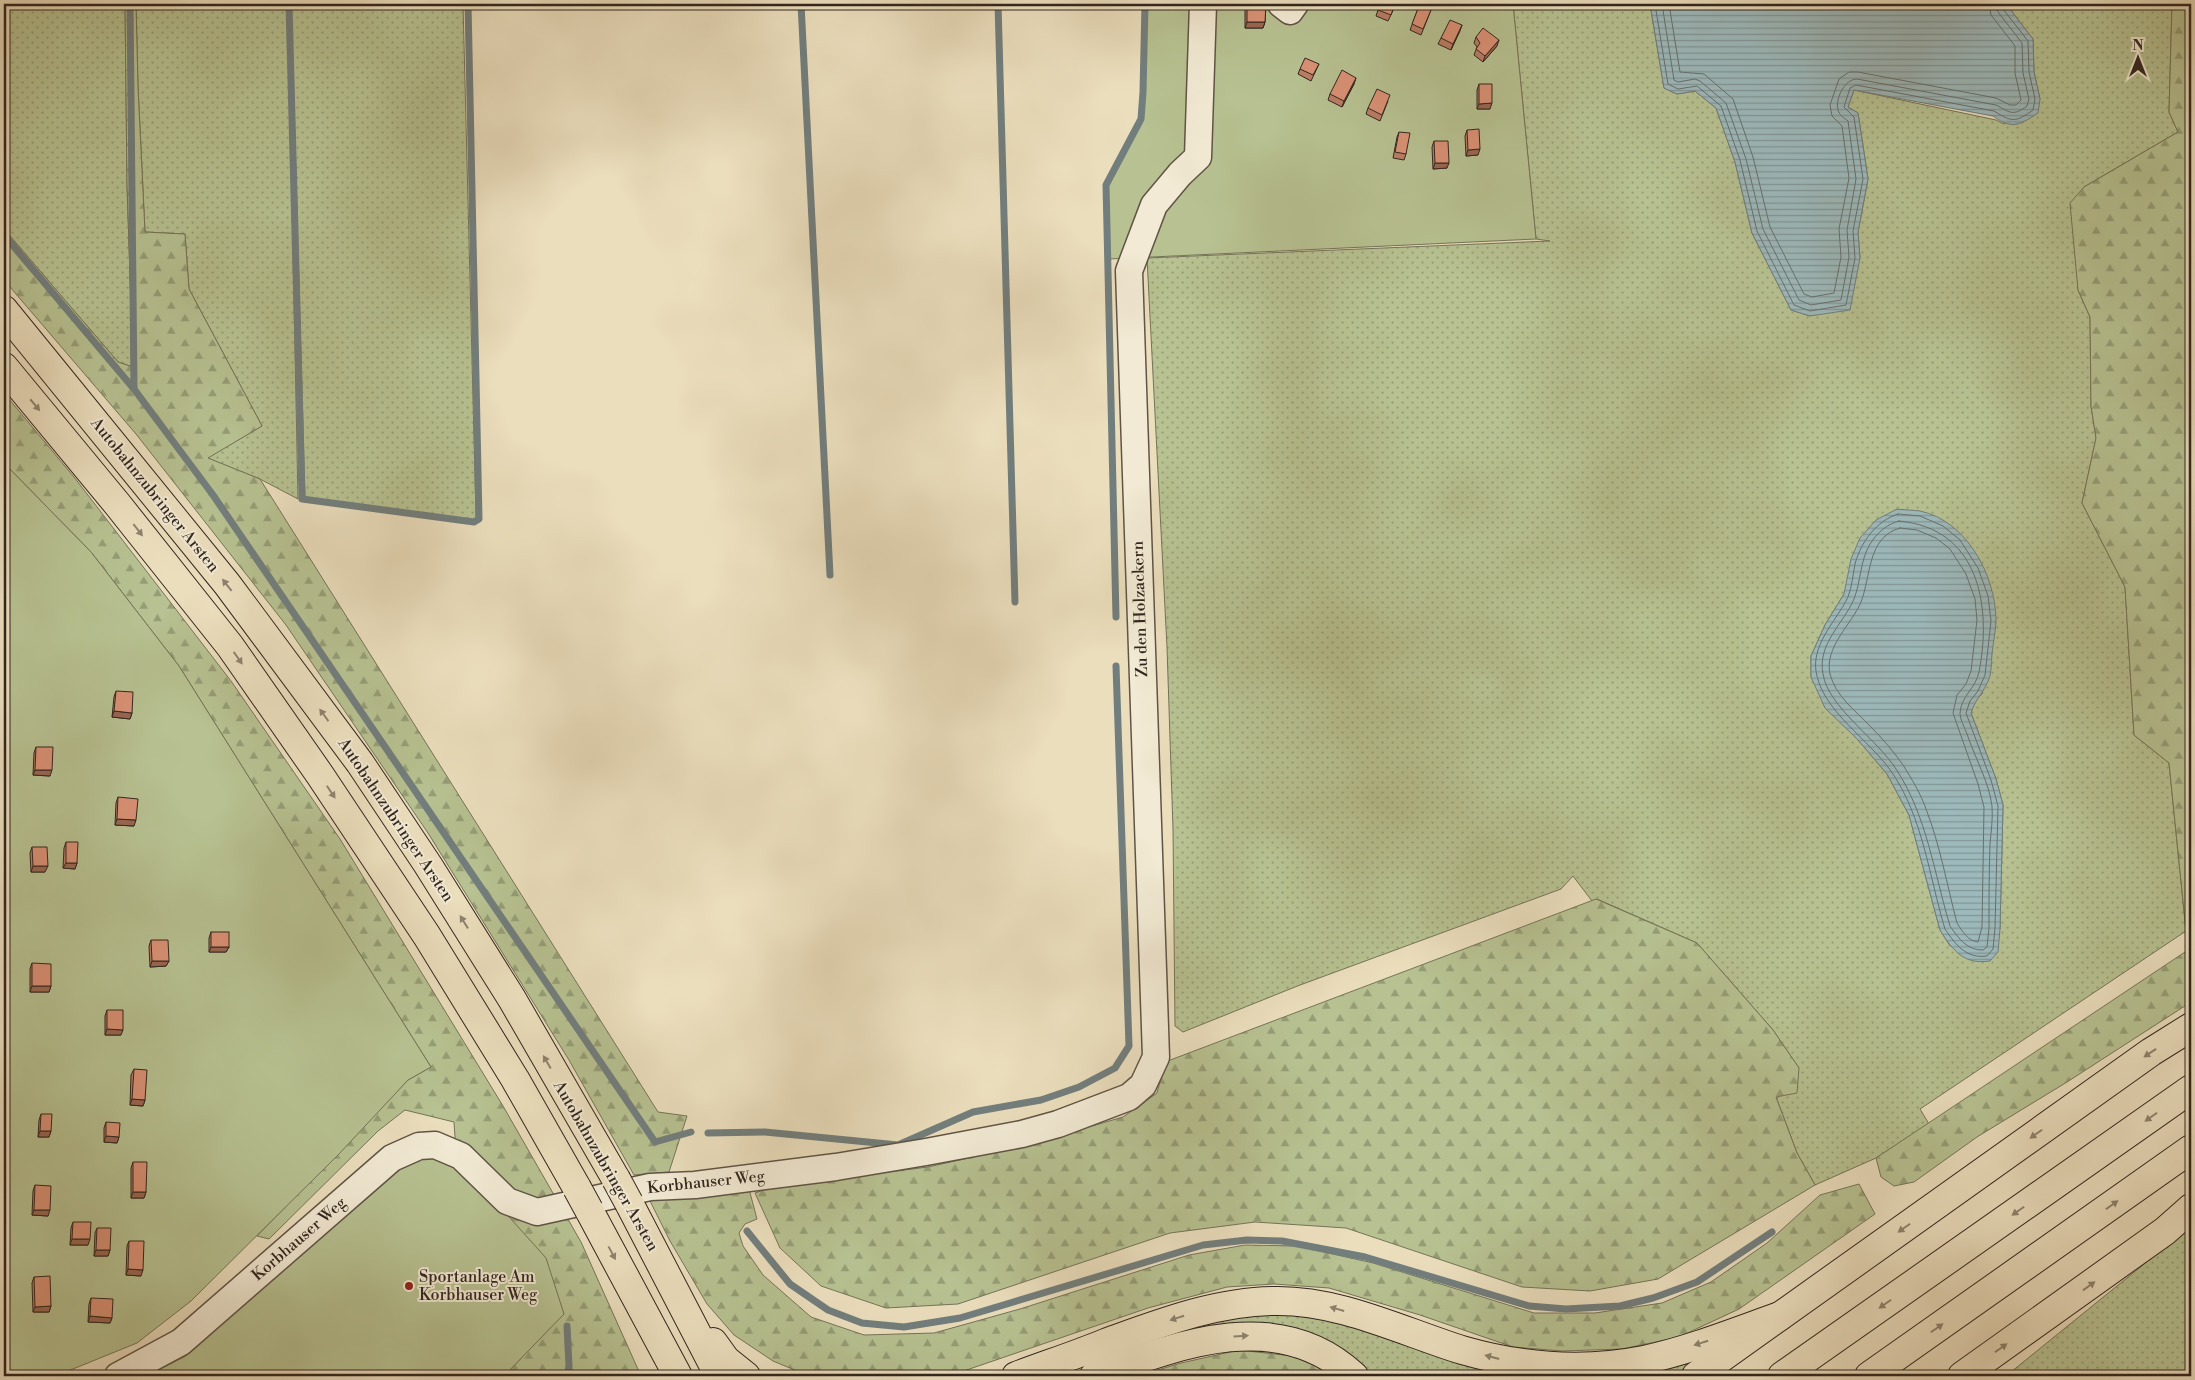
<svg xmlns="http://www.w3.org/2000/svg" width="2195" height="1380" viewBox="0 0 2195 1380" font-family="'Libre Bodoni',serif">
  <style>
    .grass { fill: url(#grass-dots); stroke: #747458; fill-rule: evenodd }
    .forest { fill: url(#forest-firs); stroke: #747458 }
    .garden { fill: #b7c191; stroke: #747458 }
    .water { fill: url(#water-rules); stroke: #727e7d }
    .lines { fill: none; stroke-linecap: round; stroke-linejoin: round }
    .shore { stroke: #68706d; stroke-width: 1 }
    .stream { stroke: #727e7d; stroke-width: 7 }
    .minor-casing { stroke: #605446; stroke-width: 29 }
    .highway-casing { stroke: #32261f; stroke-width: 30 }
    .minor { stroke: #f2ead4; stroke-width: 26 }
    .highway { stroke: #ebdebd; stroke-width: 28 }
    .highway-bridge-casing { stroke: #32261f; stroke-width: 30; stroke-linecap: butt }
    .highway-bridge { stroke: #ebdebd; stroke-width: 28 }
    .wall { fill: #bb7d65; stroke: #32261f }
    .shaded-wall { fill: #996652; stroke: #32261f }
    .building { fill: #da9175; stroke: #32261f }
    .oneway { fill: #8e826e }
    .poi-dot { fill: #8f2418; stroke: #f2ead4; stroke-width: 2 }
    .labels { text-anchor: middle; dominant-baseline: central; stroke-width: 4; stroke-linejoin: round; paint-order: stroke }
    .street-label { font-size: 16px; fill: #32261f; stroke: #f2ead4 }
    .poi-label { font-size: 16px; fill: #32261f; stroke: #f2ead4; text-anchor: start }
  </style>
  <defs>
    <pattern id="grass-dots" width="8" height="8" patternUnits="userSpaceOnUse" patternTransform="scale(1.25)"><rect width="8" height="8" fill="#b7c191"/><path d="M2 2h.1M6 6h.1" fill="none" stroke="#959d76" stroke-width="1.8" stroke-linecap="round"/></pattern>
    <pattern id="forest-firs" width="22" height="20" patternUnits="userSpaceOnUse" patternTransform="scale(1.25)"><rect width="22" height="20" fill="#b7c191"/><path d="M5 1l3.5 6h-7zM16 11l3.5 6h-7z" fill="#959d76"/></pattern>
    <pattern id="water-rules" width="6" height="5" patternUnits="userSpaceOnUse" patternTransform="scale(1.25)"><rect width="6" height="5" fill="#9db9bb"/><path d="M0 2.5h6" fill="none" stroke="#819697"/></pattern>
  </defs>
  <rect width="100%" height="100%" fill="#ebdebd"/>
  <filter id="stains"><feTurbulence type="fractalNoise" baseFrequency=".004" numOctaves="4"/><feColorMatrix values="0 0 0 0 .2 0 0 0 0 .09 0 0 0 0 .02 0 0 0 .5 -.17"/></filter>
  <radialGradient id="worn" r=".72"><stop offset=".6" stop-color="#630" stop-opacity="0"/><stop offset="1" stop-color="#630" stop-opacity=".3"/></radialGradient>
  <g class="grass">
    <polygon points="4,4 125,4 127,184 133,367 118,362 4,229"/>
    <polygon points="136,4 288,4 298,499 260,479 207,458 262,426 189,289 185,234 145,232 138,87"/>
    <polygon points="291,4 463,4 476,517 473,520 305,497"/>
    <path d="M 1513,4 L 1650,4 L 1664,88 L 1677,94 L 1695,91 L 1716,108 L 1735,162 L 1752,233 L 1791,310 L 1810,316 L 1860,258 L 1858,232 L 1868,179 L 1858,113 L 1848,107 L 1854,90 L 1996,120 L 2004,124 L 2040,99 L 2034,72 L 2033,39 L 2006,4 L 2172,4 L 2169,112 L 2178,132 L 2084,187 L 2078,290 L 2090,317 L 2091,406 L 2096,438 L 2082,503 L 2125,587 L 2134,735 L 2169,763 L 2186,931 L 1920,1109 L 1929,1124 L 1876,1158 L 1815,1185 L 1797,1153 L 1776,1097 L 1799,1068 L 1773,1030 L 1697,943 L 1597,899 L 1592,901 L 1573,876 L 1561,889 L 1300,985 L 1183,1032 L 1175,1026 L 1173,829 L 1167,647 L 1147,258 L 1550,241 L 1536,239 ZM 1844,594 L 1996,621 L 1982,694 L 1974,702 L 1971,713 L 1996,779 L 2003,805 L 2000,929 L 1950,946 L 1940,930 L 1909,815 L 1887,774 L 1858,740 L 1811,677 L 1811,656 L 1825,625 Z"/>
    <polygon points="2191,1226 2191,1376 2006,1376"/>
    <polygon points="1316,1313 1535,1376 1371,1376 1342,1352 1232,1326 1181,1332 1057,1376 1044,1376 1183,1325 1232,1315"/>
    <polygon points="1692,1358 1696,1361 1673,1376 1604,1376"/>
  </g>
  <g class="forest">
    <polygon points="125,4 136,4 138,87 145,232 185,234 189,289 262,426 208,458 260,479 658,1112 687,1116 669,1172 634,1175 569,1060 428,833 286,625 136,434 4,280 4,229 118,362 133,367 127,184"/>
    <polygon points="2172,4 2191,4 2191,928 2186,931 2169,763 2134,735 2125,587 2082,503 2096,438 2091,406 2090,317 2078,290 2070,203 2084,187 2178,132 2169,112"/>
    <polygon points="4,393 74,477 231,681 340,839 503,1106 581,1242 641,1376 504,1376 564,1313 457,1169 454,1122 405,1110 378,1131 269,1239 257,1236 408,1080 431,1067 179,666 91,552 4,463"/>
    <polygon points="1596,899 1697,943 1773,1030 1799,1068 1797,1093 1776,1097 1797,1153 1815,1185 1658,1279 1590,1291 1522,1287 1346,1228 1255,1222 1170,1233 958,1304 886,1308 821,1286 780,1248 755,1193 776,1186 928,1167 1027,1145 1123,1117 1157,1093 1165,1062"/>
    <polygon points="2191,948 2191,1002 2067,1082 1977,1137 1914,1182 1894,1186 1881,1177 1876,1158"/>
    <polygon points="1859,1184 1875,1214 1739,1309 1679,1337 1622,1349 1562,1351 1513,1347 1420,1315 1329,1288 1274,1284 1227,1287 1148,1308 949,1376 809,1376 773,1361 734,1335 707,1304 670,1241 648,1197 749,1189 757,1219 745,1224 739,1233 743,1246 763,1275 811,1317 864,1335 934,1333 1020,1309 1189,1255 1245,1245 1297,1246 1373,1263 1534,1313 1595,1313 1662,1303 1711,1282 1767,1243 1820,1195"/>
    <polygon points="1239,1350 1292,1356 1334,1374 1336,1376 1138,1376 1181,1363"/>
  </g>
  <g class="garden">
    <polygon points="1147,4 1513,4 1536,239 1109,259 1108,185 1142,119 1145,91"/>
    <polygon points="4,463 91,552 179,666 431,1067 408,1080 338,1155 191,1301 137,1343 68,1371 37,1376 4,1376"/>
    <polygon points="436,1156 457,1169 502,1209 546,1258 564,1314 504,1376 146,1376 186,1356 402,1160"/>
  </g>
  <g class="water">
    <path d="M 1650,4 L 2006,4 L 2033,39 L 2034,72 L 2040,99 L 2038,113 C 2020,125 2012,130 1993,116 L 1854,90 L 1848,107 L 1858,113 L 1868,179 L 1858,232 L 1860,258 L 1850,310 L 1810,316 L 1791,310 L 1752,233 L 1735,162 L 1716,108 L 1695,91 L 1677,94 L 1664,88 Z"/>
    <path d="M 1897,509 C 1905,510 1913,510 1920,511 C 1967,521 1995,575 1996,619 C 1996,628 1994,637 1993,646 C 1991,656 1992,667 1990,676 C 1986,690 1975,699 1971,713 L 1996,779 L 2003,805 L 2000,929 L 1998,952 L 1990,961 C 1964,965 1953,951 1940,930 L 1909,815 L 1887,774 L 1858,740 L 1825,708 L 1811,677 L 1811,656 L 1825,625 L 1844,594 L 1851,559 L 1860,538 L 1876,520 Z"/>
  </g>
  <g class="lines">
    <g class="shore">
      <path d="M 1655,4 L 1668,84 L 1678,89 L 1697,86 L 1721,106 L 1740,160 L 1757,231 L 1794,305 L 1810,311 L 1846,305 L 1855,258 L 1853,231 L 1863,179 L 1854,117 L 1844,107 L 1850,88 L 1856,85 L 1994,111 C 2012,122 2015,123 2033,110 L 2035,99 L 2029,72 L 2028,41 L 2003,9 L 2002,4"/>
      <path d="M 1662,4 L 1674,80 L 1678,82 L 1695,79 L 1700,81 L 1726,103 L 1746,159 L 1763,229 L 1799,300 L 1811,305 L 1841,300 L 1849,257 L 1847,230 L 1856,179 L 1848,121 C 1844,118 1839,115 1838,110 C 1835,98 1845,79 1857,79 L 1996,105 C 2010,112 2012,117 2027,106 L 2029,99 L 2023,73 L 2022,43 L 1998,12 L 1996,4"/>
      <polyline points="1669,4 1680,72 1704,74 1733,99 1753,157 1770,227 1804,294 1812,297 1834,293 1841,257 1839,229 1849,178 1842,126 1832,116 1830,105 1839,79 1849,72 1858,72 1996,98 2010,105 2016,105 2021,100 2015,73 2015,46 1991,15 1989,4"/>
      <path d="M 1898,514 L 1920,516 L 1943,526 L 1960,540 L 1978,568 L 1988,596 L 1991,621 L 1985,675 L 1978,691 L 1970,701 L 1966,713 L 1991,780 L 1998,806 L 1995,928 L 1993,949 L 1987,956 C 1966,959 1955,944 1945,929 C 1929,876 1923,817 1891,771 C 1869,740 1825,712 1817,676 C 1809,646 1836,622 1848,597 C 1852,587 1853,574 1855,564 C 1861,542 1876,521 1898,514 Z"/>
      <path d="M 1899,521 C 1979,528 1992,606 1979,672 C 1976,688 1961,696 1960,713 C 1960,720 1965,728 1967,734 C 1975,758 1989,782 1992,806 C 1993,819 1991,832 1990,844 C 1989,872 1989,900 1989,928 L 1987,947 L 1983,950 C 1967,950 1959,939 1950,926 C 1934,873 1927,816 1896,769 C 1877,739 1828,707 1823,674 C 1817,644 1844,623 1854,599 C 1861,581 1860,561 1870,544 C 1877,533 1887,524 1899,521 Z"/>
      <path d="M 1900,528 L 1917,530 L 1936,538 L 1950,549 L 1966,574 L 1975,599 L 1977,620 L 1971,671 L 1966,684 L 1957,695 L 1953,713 L 1978,784 L 1984,807 L 1982,927 L 1978,942 C 1968,941 1962,931 1957,923 C 1947,885 1940,845 1926,809 C 1921,794 1911,778 1903,765 C 1894,752 1882,738 1871,727 C 1855,710 1836,697 1830,674 C 1824,647 1852,624 1861,602 C 1871,577 1867,537 1900,528 Z"/>
    </g>
    <g class="stream">
      <polyline points="130,4 134,388"/>
      <polyline points="289,4 302,498"/>
      <polyline points="801,4 830,575"/>
      <polyline points="998,4 1015,602"/>
      <polyline points="4,235 134,389 213,495 655,1142 691,1132"/>
      <polyline points="302,499 474,522 479,519 468,4"/>
      <polyline points="1116,617 1106,185 1141,119 1143,92 1145,4"/>
      <polyline points="708,1133 765,1132 898,1145 973,1112 1041,1100 1079,1087 1115,1068 1129,1046 1116,666"/>
      <polyline points="747,1231 790,1284 828,1310 862,1323 904,1327 960,1318 1203,1245 1247,1240 1282,1241 1365,1257 1529,1306 1566,1309 1620,1306 1653,1298 1697,1282 1772,1232"/>
      <polyline points="567,1326 569,1366 567,1376"/>
      <polyline points="59,1376 66,1375"/>
    </g>
    <g class="minor-casing">
      <g id="minor">
        <polyline points="1281,4 1290,11 1295,4"/>
        <polyline points="118,1376 181,1342 392,1158 419,1146 435,1145 461,1156 507,1201 537,1212 650,1187 695,1185 836,1167 926,1152 1022,1134 1058,1124 1129,1097 1143,1085 1156,1057 1129,271 1154,205 1180,174 1198,157 1203,4"/>
      </g>
    </g>
    <g class="highway-casing">
      <g id="highway">
        <polyline points="4,310 227,584 360,763 428,865 512,999 616,1179"/>
        <polyline points="4,367 118,505 230,646 320,775 427,936 515,1079 577,1188"/>
        <polyline points="629,1203 719,1376"/>
        <polyline points="589,1210 678,1376"/>
        <polyline points="713,1342 726,1360 746,1376"/>
        <path d="M 1016,1376 C 1045,1365 1076,1355 1105,1343 C 1158,1324 1217,1301 1275,1301 C 1340,1300 1401,1331 1462,1350 C 1521,1367 1583,1372 1644,1360 C 1690,1350 1735,1332 1780,1316"/>
        <path d="M 1094,1376 C 1177,1345 1278,1305 1354,1376"/>
        <polyline points="1696,1376 2151,1052 2191,1027"/>
        <polyline points="1782,1376 2191,1089"/>
        <polyline points="1869,1376 2191,1149"/>
        <polyline points="1962,1376 2165,1231 2191,1208"/>
      </g>
    </g>
    <use href="#minor" class="minor"/>
    <use href="#highway" class="highway"/>
    <g class="highway-bridge-casing">
      <g id="highway-bridge">
        <polyline points="616,1179 629,1203"/>
        <polyline points="577,1188 589,1210"/>
      </g>
    </g>
    <use href="#highway-bridge" class="highway-bridge"/>
  </g>
  <g class="wall">
    <polygon points="1246,4 1266,4 1265,22 1263,28 1245,28 1245,6"/>
    <polygon points="1326,4 1340,4 1338,9"/>
    <polygon points="1380,4 1396,4 1388,21 1376,16"/>
    <polygon points="1419,6 1431,10 1421,35 1410,30"/>
    <polygon points="1462,25 1451,50 1438,44 1441,38"/>
    <polygon points="1476,37 1497,46 1483,62 1474,55 1477,47 1474,43"/>
    <polygon points="1319,64 1311,81 1298,74 1300,69"/>
    <polygon points="1354,84 1342,107 1328,100 1330,94"/>
    <polygon points="1479,84 1490,109 1477,109 1477,90"/>
    <polygon points="1388,101 1380,121 1366,114 1368,108"/>
    <polygon points="1467,130 1478,155 1466,156 1465,136"/>
    <polygon points="1399,132 1406,154 1404,160 1393,158 1397,137"/>
    <polygon points="1434,141 1447,168 1433,169 1432,147"/>
    <polygon points="116,691 132,713 130,719 112,717 114,697"/>
    <polygon points="36,747 50,776 33,775 34,753"/>
    <polygon points="118,797 134,826 115,825 116,803"/>
    <polygon points="66,842 77,863 75,869 63,868 64,848"/>
    <polygon points="32,847 45,872 31,872 30,853"/>
    <polygon points="211,932 229,947 226,952 209,952 209,938"/>
    <polygon points="151,940 169,961 166,966 150,967 149,946"/>
    <polygon points="32,963 51,986 49,992 30,992 30,969"/>
    <polygon points="107,1010 121,1035 105,1035 105,1016"/>
    <polygon points="134,1069 145,1100 143,1106 130,1105 131,1075"/>
    <polygon points="41,1114 51,1131 49,1137 38,1137 39,1120"/>
    <polygon points="106,1122 119,1137 117,1143 104,1142 104,1128"/>
    <polygon points="133,1162 146,1192 144,1198 131,1198 131,1168"/>
    <polygon points="35,1185 48,1216 32,1215 33,1191"/>
    <polygon points="73,1222 88,1245 70,1245 71,1228"/>
    <polygon points="97,1228 110,1250 108,1256 94,1256 95,1233"/>
    <polygon points="129,1241 141,1276 126,1275 127,1246"/>
    <polygon points="34,1277 51,1306 49,1312 33,1312 32,1283"/>
    <polygon points="91,1298 112,1318 110,1323 88,1322 89,1304"/>
  </g>
  <g class="shaded-wall">
    <polygon points="1247,22 1265,22 1263,28 1245,28"/>
    <polygon points="1462,25 1460,31 1451,50 1453,44"/>
    <polygon points="1499,40 1497,46 1483,62 1485,56"/>
    <polygon points="1356,78 1354,84 1342,107 1344,101"/>
    <polygon points="1492,103 1490,109 1477,109 1479,104"/>
    <polygon points="1480,149 1478,155 1466,156 1468,150"/>
    <polygon points="1435,163 1449,163 1447,168 1433,169"/>
    <polygon points="114,711 132,713 130,719 112,717"/>
    <polygon points="35,770 52,770 50,776 33,775"/>
    <polygon points="117,819 136,820 134,826 115,825"/>
    <polygon points="66,863 77,863 75,869 63,868"/>
    <polygon points="33,866 48,866 45,872 31,872"/>
    <polygon points="211,947 229,947 226,952 209,952"/>
    <polygon points="152,961 169,961 166,966 150,967"/>
    <polygon points="32,986 51,986 49,992 30,992"/>
    <polygon points="107,1029 123,1030 121,1035 105,1035"/>
    <polygon points="132,1099 145,1100 143,1106 130,1105"/>
    <polygon points="40,1131 51,1131 49,1137 38,1137"/>
    <polygon points="106,1136 119,1137 117,1143 104,1142"/>
    <polygon points="4,1158 9,1158 7,1164 4,1164"/>
    <polygon points="133,1192 146,1192 144,1198 131,1198"/>
    <polygon points="34,1210 50,1210 48,1216 32,1215"/>
    <polygon points="72,1239 90,1239 88,1245 70,1245"/>
    <polygon points="96,1250 110,1250 108,1256 94,1256"/>
    <polygon points="128,1269 143,1270 141,1276 126,1275"/>
    <polygon points="51,1306 49,1312 33,1312 35,1307"/>
    <polygon points="90,1316 112,1318 110,1323 88,1322"/>
  </g>
  <g class="building">
    <polygon points="1247,4 1266,4 1265,22 1247,22"/>
    <polygon points="1380,4 1395,4 1391,15 1378,10"/>
    <polygon points="1419,6 1431,10 1423,29 1412,24"/>
    <polygon points="1450,20 1462,25 1453,44 1441,38"/>
    <polygon points="1483,28 1499,40 1485,56 1476,49 1480,43 1476,37"/>
    <polygon points="1305,58 1319,64 1313,75 1300,69"/>
    <polygon points="1342,70 1356,78 1344,101 1330,94"/>
    <polygon points="1479,84 1492,84 1492,103 1479,104"/>
    <polygon points="1377,89 1390,95 1382,115 1368,108"/>
    <polygon points="1479,129 1480,149 1468,150 1467,130"/>
    <polygon points="1399,132 1410,133 1406,154 1395,152"/>
    <polygon points="1434,141 1448,141 1449,163 1435,163"/>
    <polygon points="116,691 133,692 132,713 114,711"/>
    <polygon points="36,747 53,747 52,770 35,770"/>
    <polygon points="118,797 138,799 136,820 117,819"/>
    <polygon points="66,842 78,842 77,863 66,863"/>
    <polygon points="32,847 47,847 48,866 33,866"/>
    <rect x="211" y="932" width="18" height="15"/>
    <polygon points="151,940 168,940 169,961 152,961"/>
    <polygon points="32,963 51,964 51,986 32,986"/>
    <polygon points="107,1010 123,1010 123,1030 107,1029"/>
    <polygon points="134,1069 147,1070 145,1100 132,1099"/>
    <polygon points="41,1114 52,1114 51,1131 40,1131"/>
    <polygon points="106,1122 120,1123 119,1137 106,1136"/>
    <rect x="4" y="1140" width="5" height="18"/>
    <polygon points="133,1162 147,1162 146,1192 133,1192"/>
    <polygon points="35,1185 51,1186 50,1210 34,1210"/>
    <polygon points="73,1222 91,1222 90,1239 72,1239"/>
    <polygon points="97,1228 111,1228 110,1250 96,1250"/>
    <polygon points="129,1241 144,1241 143,1270 128,1269"/>
    <polygon points="50,1276 51,1306 35,1307 34,1277"/>
    <polygon points="91,1298 113,1299 112,1318 90,1316"/>
  </g>
  <defs><path id="oneway-solid" d="M-6-.8H1V-3.2L6.5 0L1 3.2V.8H-6Z" transform="scale(1.25)"/></defs>
  <g class="oneway">
    <use href="#oneway-solid" transform="translate(35 405) rotate(50)"/>
    <use href="#oneway-solid" transform="translate(138 530) rotate(52)"/>
    <use href="#oneway-solid" transform="translate(227 585) rotate(-128)"/>
    <use href="#oneway-solid" transform="translate(238 658) rotate(55)"/>
    <use href="#oneway-solid" transform="translate(324 715) rotate(-126)"/>
    <use href="#oneway-solid" transform="translate(331 792) rotate(56)"/>
    <use href="#oneway-solid" transform="translate(464 922) rotate(-122)"/>
    <use href="#oneway-solid" transform="translate(2150 1053) rotate(146)"/>
    <use href="#oneway-solid" transform="translate(547 1062) rotate(-120)"/>
    <use href="#oneway-solid" transform="translate(2151 1117) rotate(145)"/>
    <use href="#oneway-solid" transform="translate(2036 1134) rotate(145)"/>
    <use href="#oneway-solid" transform="translate(2112 1205) rotate(-35)"/>
    <use href="#oneway-solid" transform="translate(2018 1211) rotate(145)"/>
    <use href="#oneway-solid" transform="translate(1904 1228) rotate(145)"/>
    <use href="#oneway-solid" transform="translate(612 1253) rotate(62)"/>
    <use href="#oneway-solid" transform="translate(2089 1286) rotate(-36)"/>
    <use href="#oneway-solid" transform="translate(1885 1304) rotate(145)"/>
    <use href="#oneway-solid" transform="translate(1337 1309) rotate(-164)"/>
    <use href="#oneway-solid" transform="translate(1177 1318) rotate(163)"/>
    <use href="#oneway-solid" transform="translate(1937 1328) rotate(-35)"/>
    <use href="#oneway-solid" transform="translate(1241 1336) rotate(-3)"/>
    <use href="#oneway-solid" transform="translate(1701 1343) rotate(163)"/>
    <use href="#oneway-solid" transform="translate(2001 1348) rotate(-35)"/>
    <use href="#oneway-solid" transform="translate(1492 1357) rotate(-165)"/>
  </g>
  <circle class="poi-dot" cx="409" cy="1286" r="5"/>
  <g class="labels">
    <g class="street-label">
      <text transform="translate(155 495) rotate(51)">Autobahnzubringer Arsten</text>
      <text transform="translate(1140 609) rotate(-92)">Zu den Holzackern</text>
      <text transform="translate(396 820) rotate(56)">Autobahnzubringer Arsten</text>
      <text transform="translate(606 1166) rotate(60)">Autobahnzubringer Arsten</text>
      <text transform="translate(706 1182) rotate(-6)">Korbhauser Weg</text>
      <text transform="translate(299 1239) rotate(-41)">Korbhauser Weg</text>
    </g>
    <g class="poi-label">
      <text x="419" y="1277">Sportanlage Am<tspan x="419" dy="18">Korbhauser Weg</tspan></text>
    </g>
  </g>
  <rect width="2195" height="1380" fill="none" stroke="#ebdebd" stroke-width="20"/>
  <rect x="5" y="5" width="2185" height="1370" fill="none" stroke="#32261f" stroke-width="2.5"/>
  <rect x="10" y="10" width="2175" height="1360" fill="none" stroke="#32261f"/>
  <g transform="translate(2138 58)" stroke="#f2ead4" stroke-width="4" paint-order="stroke">
  <path d="M0-4L9 19L0 12L-9 19Z" fill="#32261f"/>
  <text y="-8" font-size="14" font-weight="bold" text-anchor="middle" fill="#32261f">N</text>
  </g>
  <rect width="100%" height="100%" filter="url(#stains)"/>
  <rect width="100%" height="100%" fill="url(#worn)"/>
</svg>
